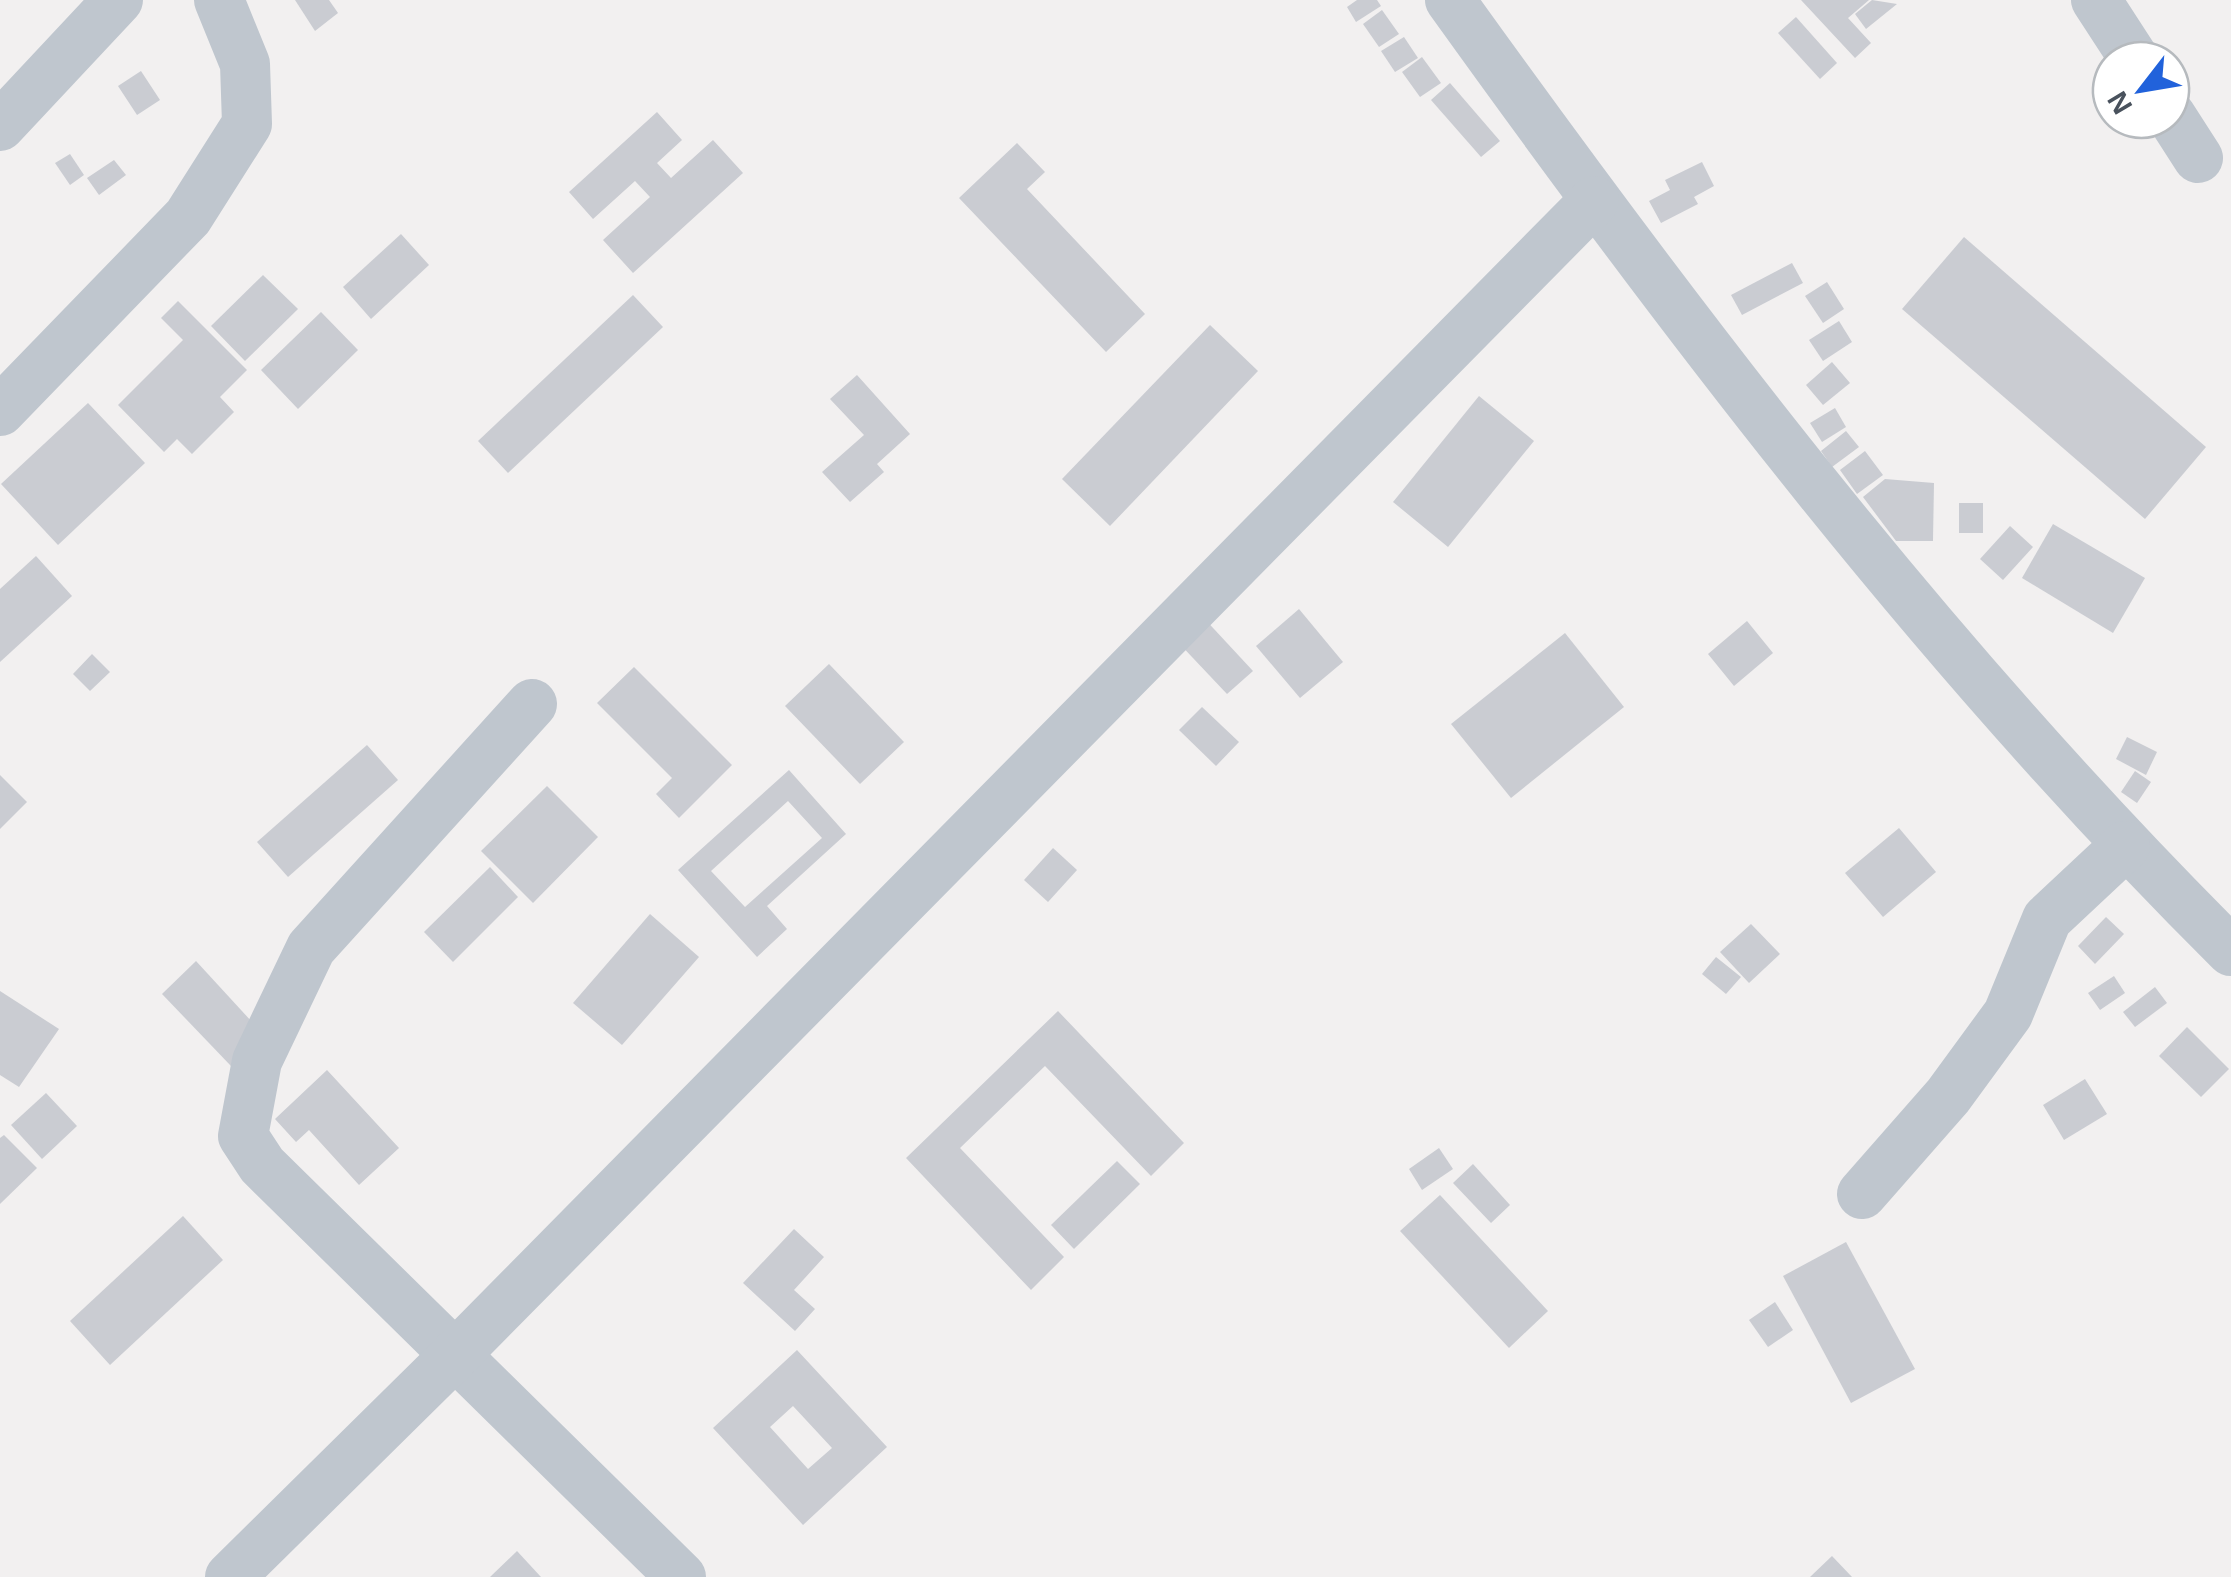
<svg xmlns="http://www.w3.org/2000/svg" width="2231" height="1577" viewBox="0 0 2231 1577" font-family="Arial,sans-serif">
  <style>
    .building { fill: #caccd2; fill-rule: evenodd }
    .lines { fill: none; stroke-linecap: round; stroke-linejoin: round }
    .minor { stroke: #bfc6ce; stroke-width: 50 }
  </style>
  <rect width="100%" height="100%" fill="#f2f0f0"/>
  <g class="building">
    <polygon points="295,0 329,0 338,13 315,31"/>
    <polygon points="1357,0 1377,0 1381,6 1356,22 1347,7"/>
    <polygon points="1801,0 1869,0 1848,18 1871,43 1855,58"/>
    <polygon points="1872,0 1897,4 1866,29 1855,14"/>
    <polygon points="1382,10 1399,34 1379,47 1363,24"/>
    <polygon points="1796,17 1837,63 1820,79 1778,33"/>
    <polygon points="1404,37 1418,58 1395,72 1381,51"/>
    <polygon points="1422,57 1441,83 1420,97 1402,72"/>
    <polygon points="141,71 160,100 137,115 118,86"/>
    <polygon points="1450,83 1500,141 1481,157 1431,100"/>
    <polygon points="657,112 682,140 657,163 671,178 713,140 743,173 633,273 603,240 650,197 635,181 593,219 569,192"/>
    <polygon points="1017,143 1045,172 1027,189 1145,314 1106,352 959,198"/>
    <polygon points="70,154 84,175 70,185 55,163"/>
    <polygon points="114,160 126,175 99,195 87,178"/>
    <polygon points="1702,162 1714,186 1694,197 1698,204 1661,223 1649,201 1670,190 1665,180"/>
    <polygon points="401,234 429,265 371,319 343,287"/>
    <polygon points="1964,237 2206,447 2145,519 1902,309"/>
    <polygon points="1792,263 1803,283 1742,315 1731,295"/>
    <polygon points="263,275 298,309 245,361 211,326"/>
    <polygon points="1827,282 1844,309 1823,323 1805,296"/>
    <polygon points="633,295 663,327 508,473 478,441"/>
    <polygon points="178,301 247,370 220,397 234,412 192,454 177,439 164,452 118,405 183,340 161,318"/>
    <polygon points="321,312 358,350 298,409 261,370"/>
    <polygon points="1839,321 1852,342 1823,361 1809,340"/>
    <polygon points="1210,325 1258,371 1110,526 1062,479"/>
    <polygon points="1832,362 1850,383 1823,405 1806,385"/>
    <polygon points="857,375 910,434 877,464 884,472 850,502 822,472 864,435 830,399"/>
    <polygon points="1479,396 1534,441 1448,547 1393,502"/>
    <polygon points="88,403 145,463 58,545 1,484"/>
    <polygon points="1835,408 1846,427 1822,442 1810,423"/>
    <polygon points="1846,431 1859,447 1832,467 1821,451"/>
    <polygon points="1865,451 1883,475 1857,494 1840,470"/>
    <polygon points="1885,479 1934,483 1933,541 1896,541 1863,497"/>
    <rect x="1959" y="503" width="24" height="30"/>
    <polygon points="2053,524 2145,578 2113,633 2022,578"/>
    <polygon points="2010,526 2033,547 2003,580 1980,559"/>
    <polygon points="36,556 72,596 0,662 0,589"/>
    <polygon points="1299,609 1343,662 1300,698 1256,646"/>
    <polygon points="1201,615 1253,671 1227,694 1175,639"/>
    <polygon points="1747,621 1773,653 1734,686 1708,654"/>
    <polygon points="1565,633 1624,707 1511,798 1451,724"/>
    <polygon points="92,654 110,672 90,691 73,674"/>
    <polygon points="829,664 904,742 860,784 785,706"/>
    <polygon points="634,667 732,765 679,818 656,794 672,778 597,703"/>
    <polygon points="1202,707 1239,742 1216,766 1179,730"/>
    <polygon points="2127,737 2157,752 2146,775 2116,759"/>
    <polygon points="367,745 398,780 288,877 257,842"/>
    <path d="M 789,770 L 846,834 L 767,906 L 787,929 L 757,957 L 678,870 ZM 788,801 L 822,838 L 745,907 L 711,871 Z"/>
    <polygon points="2135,771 2151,782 2137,803 2121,792"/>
    <polygon points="0,775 27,802 0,829"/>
    <polygon points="547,786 598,837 533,903 481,851"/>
    <polygon points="1899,828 1936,872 1883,917 1845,873"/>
    <polygon points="1053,848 1077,870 1048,902 1024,880"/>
    <polygon points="490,867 518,897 453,962 424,932"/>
    <polygon points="650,914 699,957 622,1045 573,1003"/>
    <polygon points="2106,917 2124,934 2095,964 2078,946"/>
    <polygon points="1751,924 1780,954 1749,983 1720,952"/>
    <polygon points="1716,957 1741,977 1726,994 1702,974"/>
    <polygon points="196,961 264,1035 231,1066 162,994"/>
    <polygon points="2114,976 2125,993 2100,1010 2088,993"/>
    <polygon points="2155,987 2167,1003 2135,1027 2123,1012"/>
    <polygon points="0,991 59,1029 19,1087 0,1075"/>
    <polygon points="1058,1011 1184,1143 1151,1176 1045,1066 960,1148 1064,1257 1031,1290 906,1158"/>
    <polygon points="2187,1027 2229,1069 2201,1097 2159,1056"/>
    <polygon points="327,1070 399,1148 359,1185 309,1130 296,1142 275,1119"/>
    <polygon points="2085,1079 2107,1114 2064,1140 2043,1105"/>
    <polygon points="46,1093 77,1126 42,1159 11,1125"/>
    <polygon points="4,1135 37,1168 0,1204 0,1138"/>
    <polygon points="1439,1148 1453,1169 1422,1190 1409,1169"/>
    <polygon points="1117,1161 1140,1184 1074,1249 1051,1225"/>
    <polygon points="1473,1164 1510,1205 1491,1223 1453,1183"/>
    <polygon points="1440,1195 1548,1311 1509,1348 1400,1231"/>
    <polygon points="183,1216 223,1260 110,1365 70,1321"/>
    <polygon points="794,1229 824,1257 794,1290 815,1309 795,1331 743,1283"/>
    <polygon points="1846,1242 1915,1369 1851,1403 1783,1276"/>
    <polygon points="1775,1302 1793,1330 1768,1347 1749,1320"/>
    <path d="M 797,1350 L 887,1447 L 803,1525 L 713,1428 ZM 793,1406 L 832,1448 L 808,1469 L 770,1427 Z"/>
    <polygon points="517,1551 541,1577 490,1577"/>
    <polygon points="1832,1556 1852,1577 1810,1577"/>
  </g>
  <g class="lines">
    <g class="minor">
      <path d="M 1450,0 C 1689,333 1940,662 2231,951"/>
      <polyline points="2096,0 2135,60"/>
      <polyline points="2171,116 2198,158"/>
      <polyline points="0,126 118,0"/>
      <polyline points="0,411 188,217 247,124 245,64 219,0"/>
      <polyline points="532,704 311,948 257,1061 243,1136 262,1165 681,1577"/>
      <polyline points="1862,1194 1948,1096 2008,1014 2047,919 2125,846"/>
      <polyline points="230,1577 453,1357 1594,201"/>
    </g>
  </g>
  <g transform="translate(2141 90) rotate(239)"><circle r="48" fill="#ffffff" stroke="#b6babe" stroke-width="2.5"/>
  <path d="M0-8L18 38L0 25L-18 38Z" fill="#2162db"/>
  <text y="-15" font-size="28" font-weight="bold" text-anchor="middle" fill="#49525d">N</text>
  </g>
</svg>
